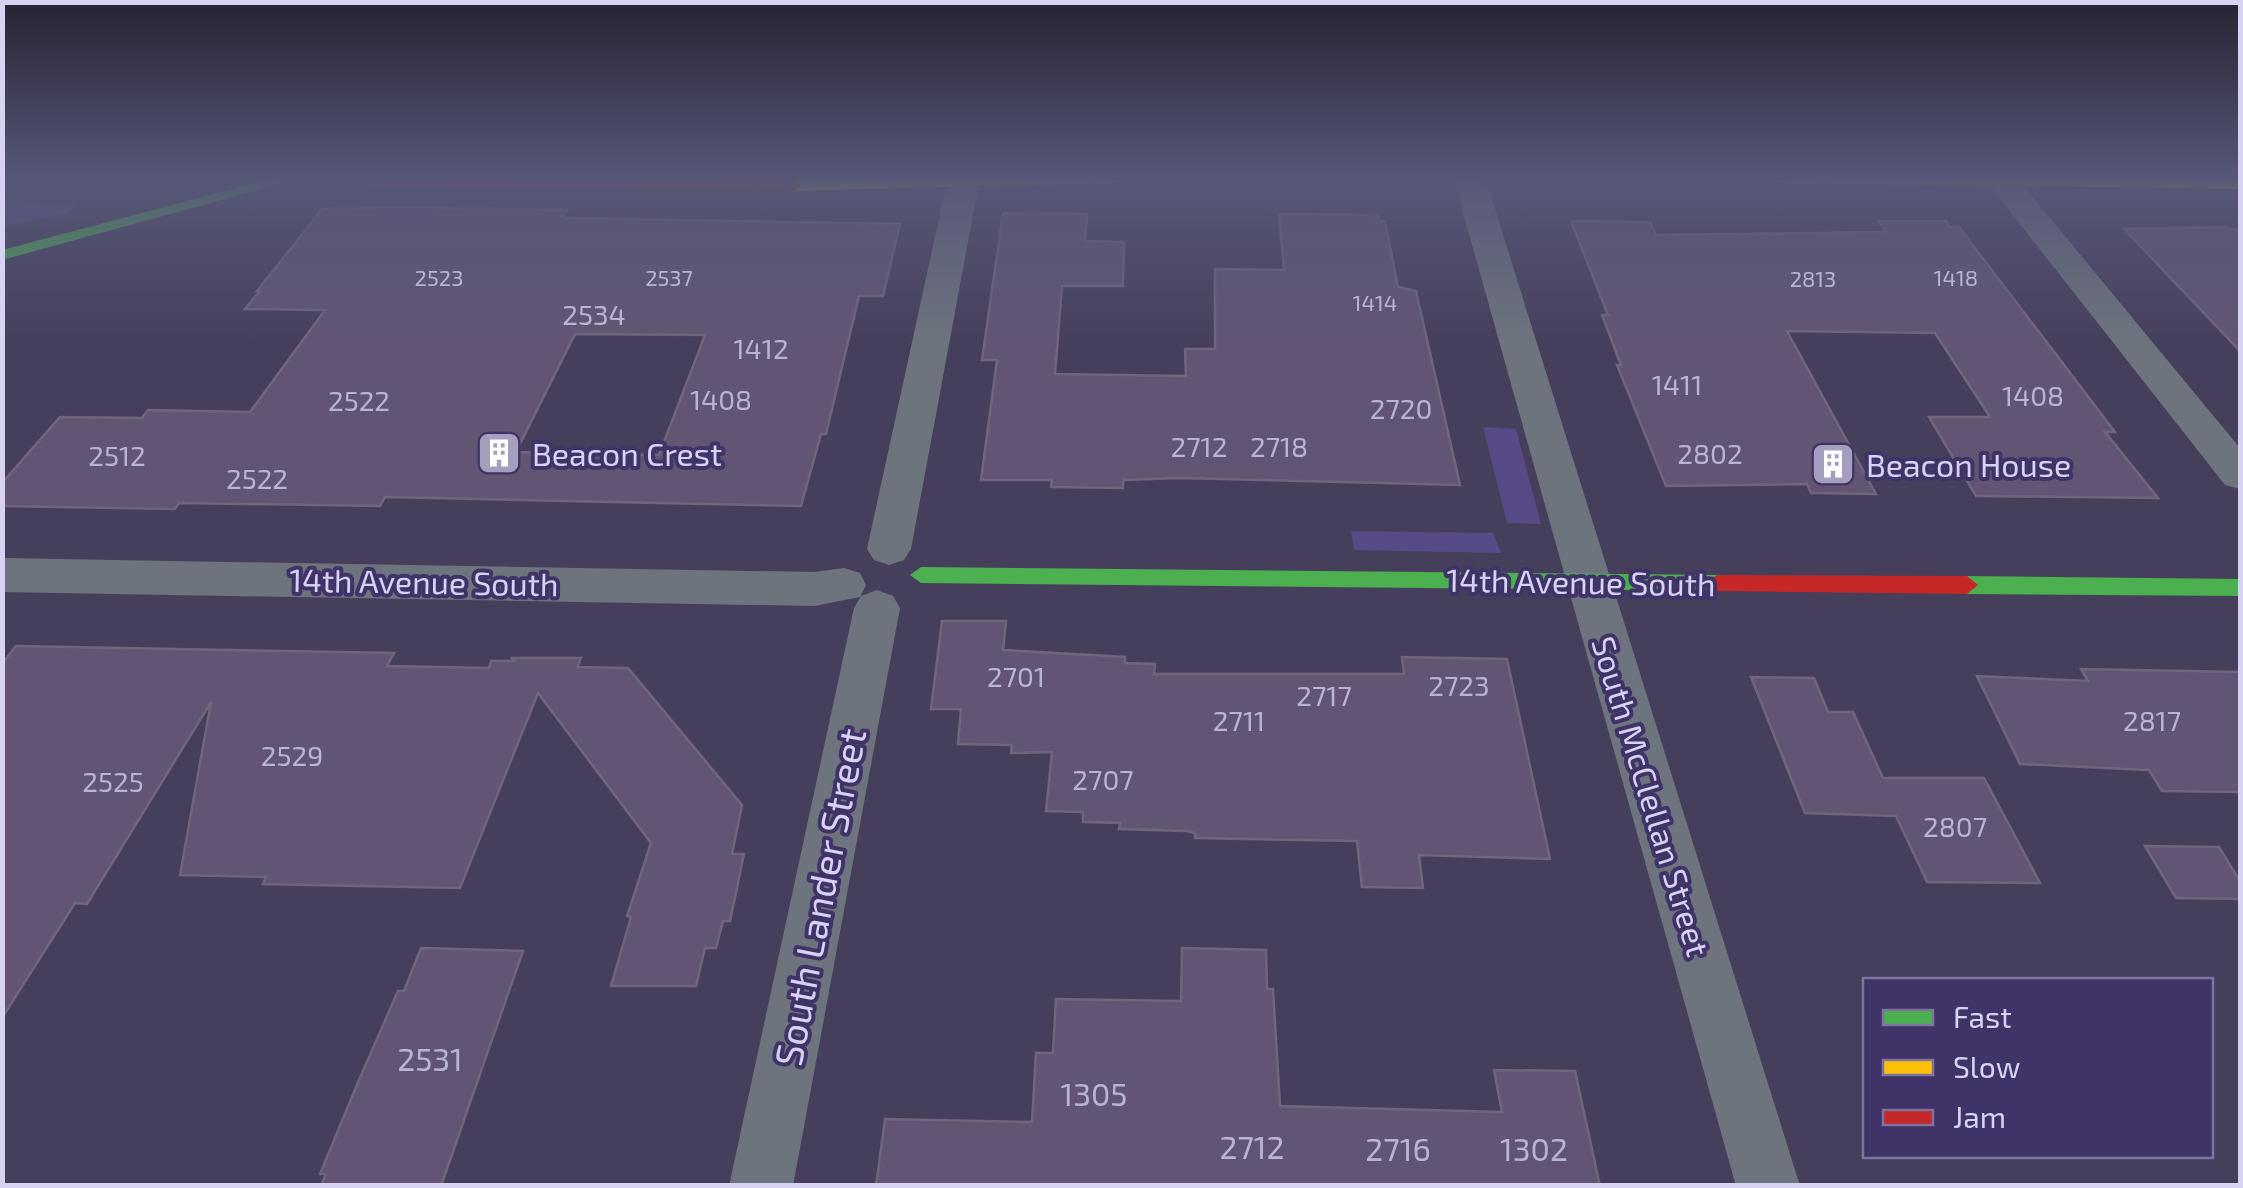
<svg xmlns="http://www.w3.org/2000/svg" width="2243" height="1188" viewBox="0 0 2243 1188" font-family="'Exo 2',sans-serif">
  <style>
    .green { fill: #584a86 }
    .building { fill: #625573; stroke: #6f657c; stroke-width: 2.5; fill-rule: evenodd }
    .lines { fill: none; stroke-linecap: round; stroke-linejoin: round }
    .street { fill: #6e747e; fill-rule: evenodd }
    .fast { fill: #4caf50; fill-rule: evenodd }
    .slow { fill: #ffc107; fill-rule: evenodd }
    .jam { fill: #c62828; fill-rule: evenodd }
    .labels { text-anchor: middle; dominant-baseline: central; stroke-width: 8; stroke-linejoin: round; paint-order: stroke }
    .far-number-label { font-size: 22px; fill: #bab4d3 }
    .number-label { font-size: 28px; fill: #bab4d3 }
    .poi-label { font-size: 32px; fill: #d8d3f3; stroke: #403368; text-anchor: start }
    .street-label { font-size: 32px; fill: #d8d3f3; stroke: #403368 }
    .near-number-label { font-size: 32px; fill: #bab4d3 }
    .near-street-label { font-size: 38px; fill: #d8d3f3; stroke: #403368 }
  </style>
  <rect width="100%" height="100%" fill="#463f5c"/>
  <g class="green">
    <polygon points="2,199 76,204 66,214 3,226"/>
    <polygon points="1483,427 1516,429 1541,524 1507,523"/>
    <polygon points="1351,531 1493,533 1501,553 1354,550"/>
  </g>
  <g class="building">
    <path d="M 400,207 L 567,210 L 563,218 L 900,224 L 883,296 L 859,296 L 826,434 L 821,434 L 801,506 L 385,497 L 380,506 L 179,503 L 175,509 L 2,506 L 2,483 L 60,417 L 142,418 L 148,410 L 250,412 L 325,310 L 245,309 L 260,291 L 257,291 L 322,209 ZM 575,334 L 705,335 L 659,455 L 516,452 Z"/>
    <polygon points="1003,213 1087,214 1085,241 1124,242 1123,286 1062,286 1055,374 1186,376 1185,349 1215,349 1215,269 1284,270 1279,214 1378,215 1379,221 1385,221 1398,287 1416,291 1460,485 1178,478 1123,480 1123,488 1051,487 1052,480 981,480 997,360 982,360"/>
    <polygon points="1571,221 1650,222 1656,235 1886,232 1878,221 1946,221 1950,227 1959,227 2115,432 2105,432 2158,498 1976,496 1929,417 1990,417 1935,333 1787,331 1876,494 1811,493 1807,484 1666,486 1617,365 1621,365 1602,315 1608,315"/>
    <polygon points="2223,227 2240,230 2240,351 2124,229"/>
    <polygon points="942,621 1006,621 1003,650 1125,657 1125,663 1155,664 1154,674 1404,674 1402,657 1507,659 1550,859 1419,855 1423,888 1362,887 1357,841 1195,838 1195,833 1186,831 1119,829 1120,823 1083,822 1083,812 1046,811 1052,752 1011,753 1012,745 958,744 961,709 931,709"/>
    <polygon points="16,646 394,653 387,666 489,668 491,661 514,661 512,658 581,658 577,667 628,668 742,805 732,854 744,854 730,921 723,921 716,948 705,948 696,986 611,986 631,917 627,916 651,843 538,693 460,888 263,884 266,877 180,875 211,702 87,904 75,903 2,1018 2,664"/>
    <polygon points="2081,669 2240,672 2240,792 2162,791 2149,770 2020,764 1977,676 2088,681"/>
    <polygon points="1751,677 1814,678 1828,712 1853,712 1883,778 1984,778 2040,883 1927,882 1896,816 1805,813"/>
    <polygon points="2145,846 2219,847 2240,881 2240,899 2176,898"/>
    <polygon points="421,948 523,951 441,1186 321,1186 326,1174 320,1174 359,1080 398,991 404,991"/>
    <polygon points="1182,948 1266,950 1267,989 1273,989 1280,1106 1502,1112 1494,1070 1575,1071 1600,1186 876,1186 885,1119 1032,1122 1036,1053 1053,1053 1056,999 1181,1001"/>
  </g>
  <g class="lines">
    <g class="street">
      <polygon points="948,177 980,177 911,549 904,560 889,565 874,560 867,549"/>
      <polygon points="1453,177 1485,177 1800,1186 1736,1186"/>
      <polygon points="1983,177 2016,177 2240,448 2240,489 2225,485"/>
      <polygon points="2,558 814,572 844,568 860,573 866,585 860,597 814,606 2,592"/>
      <polygon points="877,590 893,596 900,608 793,1186 729,1186 854,608 861,596"/>
    </g>
    <g class="fast">
      <polygon points="278,177 305,177 2,260 2,250"/>
      <polygon points="921,567 1717,575 1728,583 1717,591 921,583 910,575"/>
      <polygon points="1967,576 2240,579 2240,596 1967,594 1956,585"/>
    </g>
    <g class="slow">
      <polygon points="953,177 1145,177 1137,182 794,191 786,186 794,181"/>
      <polygon points="1728,177 2240,179 2240,189 1736,182"/>
    </g>
    <g class="jam">
      <polygon points="274,177 794,181 802,186 794,191 495,189 282,182"/>
      <polygon points="1717,575 1967,576 1978,585 1967,594 1717,591 1706,583"/>
    </g>
  </g>
  <linearGradient id="sky" x2="0" y2="1"><stop stop-color="#262333"/><stop offset="0.52" stop-color="#575878"/><stop offset="1" stop-color="#575878" stop-opacity="0"/></linearGradient>
  <rect width="2243" height="343" fill="url(#sky)"/>
  <defs>
    <g id="building-square" transform="scale(2.25)"><rect x="-9" y="-9" width="18" height="18" rx="4" fill="#a59fbe" stroke="#403368"/><path d="M-4-6H4V6H1V3H-1V6H-4ZM-2.5-4.3h1.7v1.8h-1.7ZM.8-4.3h1.7v1.8H.8ZM-2.5-1h1.7V.8h-1.7ZM.8-1h1.7V.8H.8Z" fill="#fff"/></g>
  </defs>
  <g fill-rule="evenodd">
    <use href="#building-square" x="499" y="453"/>
    <use href="#building-square" x="1833" y="464"/>
  </g>
  <g class="labels">
    <g class="far-number-label">
      <text x="439" y="277">2523</text>
      <text x="669" y="277">2537</text>
      <text x="1956" y="277">1418</text>
      <text x="1813" y="278">2813</text>
      <text x="1375" y="302">1414</text>
    </g>
    <g class="number-label">
      <text x="594" y="314">2534</text>
      <text x="761" y="348">1412</text>
      <text x="1677" y="384">1411</text>
      <text x="2033" y="395">1408</text>
      <text x="721" y="399">1408</text>
      <text x="359" y="400">2522</text>
      <text x="1401" y="408">2720</text>
      <text x="1199" y="446">2712</text>
      <text x="1279" y="446">2718</text>
      <text x="1710" y="453">2802</text>
      <text x="117" y="455">2512</text>
      <text x="257" y="478">2522</text>
      <text x="1016" y="676">2701</text>
      <text x="1459" y="685">2723</text>
      <text x="1324" y="695">2717</text>
      <text x="1239" y="720">2711</text>
      <text x="2152" y="720">2817</text>
      <text x="292" y="755">2529</text>
      <text x="1103" y="779">2707</text>
      <text x="113" y="781">2525</text>
      <text x="1955" y="826">2807</text>
    </g>
    <g class="poi-label">
      <text x="532" y="453">Beacon Crest</text>
      <text x="1866" y="464">Beacon House</text>
    </g>
    <g class="street-label">
      <text transform="translate(424 581) rotate(1)">14th Avenue South</text>
      <text transform="translate(1581 581) rotate(1)">14th Avenue South</text>
      <text transform="translate(1652 796) rotate(73)">South McClellan Street</text>
    </g>
    <g class="near-number-label">
      <text x="430" y="1058">2531</text>
      <text x="1094" y="1093">1305</text>
      <text x="1252" y="1146">2712</text>
      <text x="1398" y="1148">2716</text>
      <text x="1534" y="1148">1302</text>
    </g>
    <g class="near-street-label">
      <text transform="translate(819 897) rotate(-79)">South Lander Street</text>
    </g>
  </g>
  <rect width="2243" height="1188" fill="none" stroke="#d8d3f3" stroke-width="10"/>
  <rect x="1863" y="978" width="350" height="180" fill="#403368" stroke="#7d73a0" stroke-width="2.5"/>
  <rect x="1883" y="1010" width="50" height="15" fill="#4caf50" stroke="#7d73a0" stroke-width="2.5"/>
  <text x="1953" y="1028" font-size="30" fill="#d8d3f3">Fast</text>
  <rect x="1883" y="1060" width="50" height="15" fill="#ffc107" stroke="#7d73a0" stroke-width="2.5"/>
  <text x="1953" y="1078" font-size="30" fill="#d8d3f3">Slow</text>
  <rect x="1883" y="1110" width="50" height="15" fill="#c62828" stroke="#7d73a0" stroke-width="2.5"/>
  <text x="1953" y="1128" font-size="30" fill="#d8d3f3">Jam</text>
</svg>
